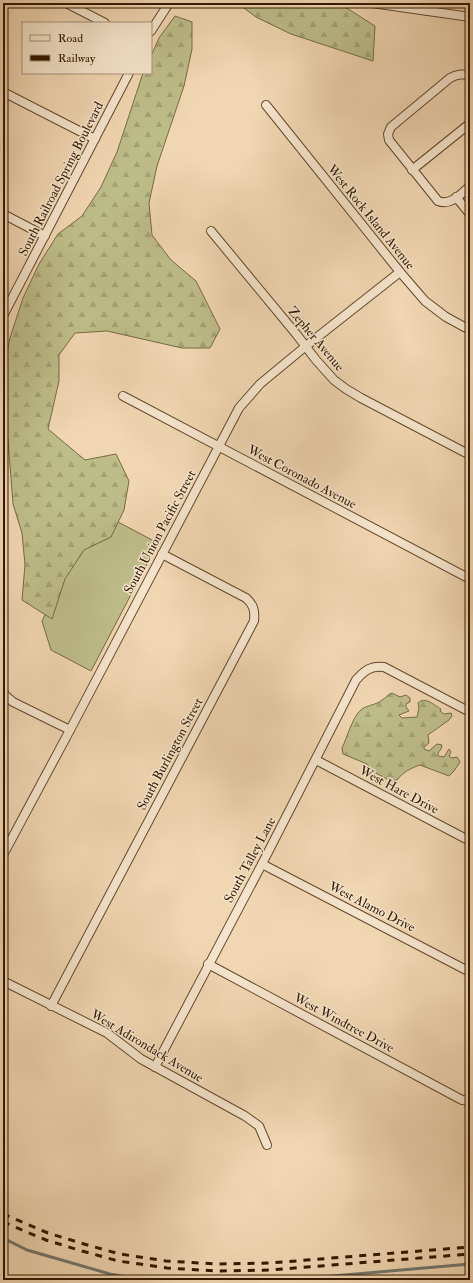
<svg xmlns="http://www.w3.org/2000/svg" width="473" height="1283" viewBox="0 0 473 1283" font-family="'IM FELL Double Pica',serif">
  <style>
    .green { fill: #bdbd89; stroke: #786a44 }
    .forest { fill: url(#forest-firs); stroke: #786a44 }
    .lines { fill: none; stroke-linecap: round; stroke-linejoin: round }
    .stream { stroke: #73776d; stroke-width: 3 }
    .minor-casing { stroke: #62482c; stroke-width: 10 }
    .minor { stroke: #f5e4cc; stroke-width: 8 }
    .rail { stroke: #321800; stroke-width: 3; stroke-dasharray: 7 7; stroke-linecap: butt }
    .labels { text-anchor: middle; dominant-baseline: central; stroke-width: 3; stroke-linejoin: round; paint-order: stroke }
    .street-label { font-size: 13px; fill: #321800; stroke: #f5e4cc }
  </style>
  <defs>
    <pattern id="forest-firs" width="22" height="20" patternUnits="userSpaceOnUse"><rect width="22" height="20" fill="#bdbd89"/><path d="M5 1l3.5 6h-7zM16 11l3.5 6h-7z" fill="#a3a274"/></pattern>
  </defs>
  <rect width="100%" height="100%" fill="#f0d6b1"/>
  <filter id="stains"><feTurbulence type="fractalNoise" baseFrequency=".005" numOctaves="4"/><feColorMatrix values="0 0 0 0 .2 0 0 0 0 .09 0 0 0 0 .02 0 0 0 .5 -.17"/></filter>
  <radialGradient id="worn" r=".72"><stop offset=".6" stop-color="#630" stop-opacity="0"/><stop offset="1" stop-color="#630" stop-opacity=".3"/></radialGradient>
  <polygon class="green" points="97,511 158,543 91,671 51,650 42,621"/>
  <g class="forest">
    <polygon points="237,3 332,3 345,7 375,26 373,61 291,34 256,17"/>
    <polygon points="175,16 192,22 192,49 184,86 157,166 149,203 152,235 171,260 196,281 220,329 210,348 182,348 107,331 75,333 59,355 59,381 48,429 85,460 116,454 129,481 124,510 111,537 84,550 65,579 52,619 22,600 25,565 22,533 13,504 8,440 3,423 3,371 10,338 23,298 39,264 58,234 82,216 101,187 117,152 143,73 151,73 151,56 159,38"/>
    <path d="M 392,693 L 400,697 L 406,695 L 410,698 L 410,702 L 406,704 L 406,707 L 409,711 L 399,715 L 402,718 L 417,717 L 419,708 L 418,703 C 425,696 434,705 441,709 L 440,711 L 444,714 L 451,713 L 452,716 L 449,720 L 428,735 L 429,743 L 424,747 L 424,749 L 429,751 L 437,744 L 442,745 L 441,749 L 438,753 L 438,756 L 444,757 L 449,749 L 451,752 L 449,756 L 452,758 L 457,757 L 460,762 L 454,771 L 449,776 L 420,765 C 411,768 403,772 397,780 L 389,780 L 372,771 L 367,764 L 343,754 L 342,748 C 347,738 353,715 362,709 C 368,705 376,705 382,700 C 386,698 387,695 392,693 Z"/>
  </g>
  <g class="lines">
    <g class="stream">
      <polyline points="3,1238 27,1250 110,1274 142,1280"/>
      <polyline points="287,1280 470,1264"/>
    </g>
    <g class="minor-casing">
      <g id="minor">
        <polyline points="66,3 105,23"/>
        <polyline points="372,3 470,17"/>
        <polyline points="151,31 169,3"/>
        <path d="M 470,75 C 462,74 457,74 450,78 L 391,127 L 388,134 L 389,140 L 438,201 C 451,206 461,194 470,186"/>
        <polyline points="7,94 95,139"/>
        <polyline points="266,105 400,272 425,301 446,317 470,330"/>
        <polyline points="412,170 468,125 470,125"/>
        <polyline points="456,197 470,214"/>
        <polyline points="3,214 45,236"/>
        <polyline points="211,231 297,335 316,360 334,380 346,389 361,398 470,455"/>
        <polyline points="3,316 129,73"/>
        <polyline points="123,396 470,579"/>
        <polyline points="3,692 6,696 13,702 70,730"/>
        <polyline points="316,760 470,841"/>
        <polyline points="3,855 70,730 239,408 260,384 306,346 400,272"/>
        <polyline points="262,864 470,972"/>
        <polyline points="208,964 462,1100 470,1101"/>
        <polyline points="3,981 107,1033 141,1059 245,1116 259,1126 267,1145"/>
        <path d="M 51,1006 L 254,621 C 255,611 254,605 246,598 L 162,554"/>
        <path d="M 155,1067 L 262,864 L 356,680 C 364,671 371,665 384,667 L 470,712"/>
      </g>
    </g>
    <use href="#minor" class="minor"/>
    <g class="rail">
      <polyline points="3,1214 48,1233 84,1244 120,1254 166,1261 217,1264 270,1263 470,1247"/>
      <polyline points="3,1222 46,1240 82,1251 118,1261 167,1268 217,1271 270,1270 470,1254"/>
    </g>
  </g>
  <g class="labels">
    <g class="street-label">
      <text transform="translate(61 179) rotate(-63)">South Railroad Spring Boulevard</text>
      <text transform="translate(371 217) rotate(51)">West Rock Island Avenue</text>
      <text transform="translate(316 339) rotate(50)">Zepher Avenue</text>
      <text transform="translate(302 477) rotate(28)">West Coronado Avenue</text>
      <text transform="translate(160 532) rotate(-62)">South Union Pacific Street</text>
      <text transform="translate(170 754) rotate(-62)">South Burlington Street</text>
      <text transform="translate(399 790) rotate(28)">West Hare Drive</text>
      <text transform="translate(250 860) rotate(-62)">South Talley Lane</text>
      <text transform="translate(372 907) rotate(27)">West Alamo Drive</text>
      <text transform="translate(344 1023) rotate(28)">West Windtree Drive</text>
      <text transform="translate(147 1046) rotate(31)">West Adirondack Avenue</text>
    </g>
  </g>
  <rect width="473" height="1283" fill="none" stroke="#f0d6b1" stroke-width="16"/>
  <rect x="4" y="4" width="465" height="1275" fill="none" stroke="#321800" stroke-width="2"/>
  <rect x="8" y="8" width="457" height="1267" fill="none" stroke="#321800"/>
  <rect x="22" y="22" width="130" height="52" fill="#f5e4cc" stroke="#a7927a"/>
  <rect x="30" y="35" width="20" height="6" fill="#f5e4cc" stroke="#a7927a"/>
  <text x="58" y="42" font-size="12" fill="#321800">Road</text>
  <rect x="30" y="55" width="20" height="6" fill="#321800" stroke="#a7927a"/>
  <text x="58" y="62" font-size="12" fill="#321800">Railway</text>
  <rect width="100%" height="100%" filter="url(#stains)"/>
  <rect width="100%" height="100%" fill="url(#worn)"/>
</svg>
